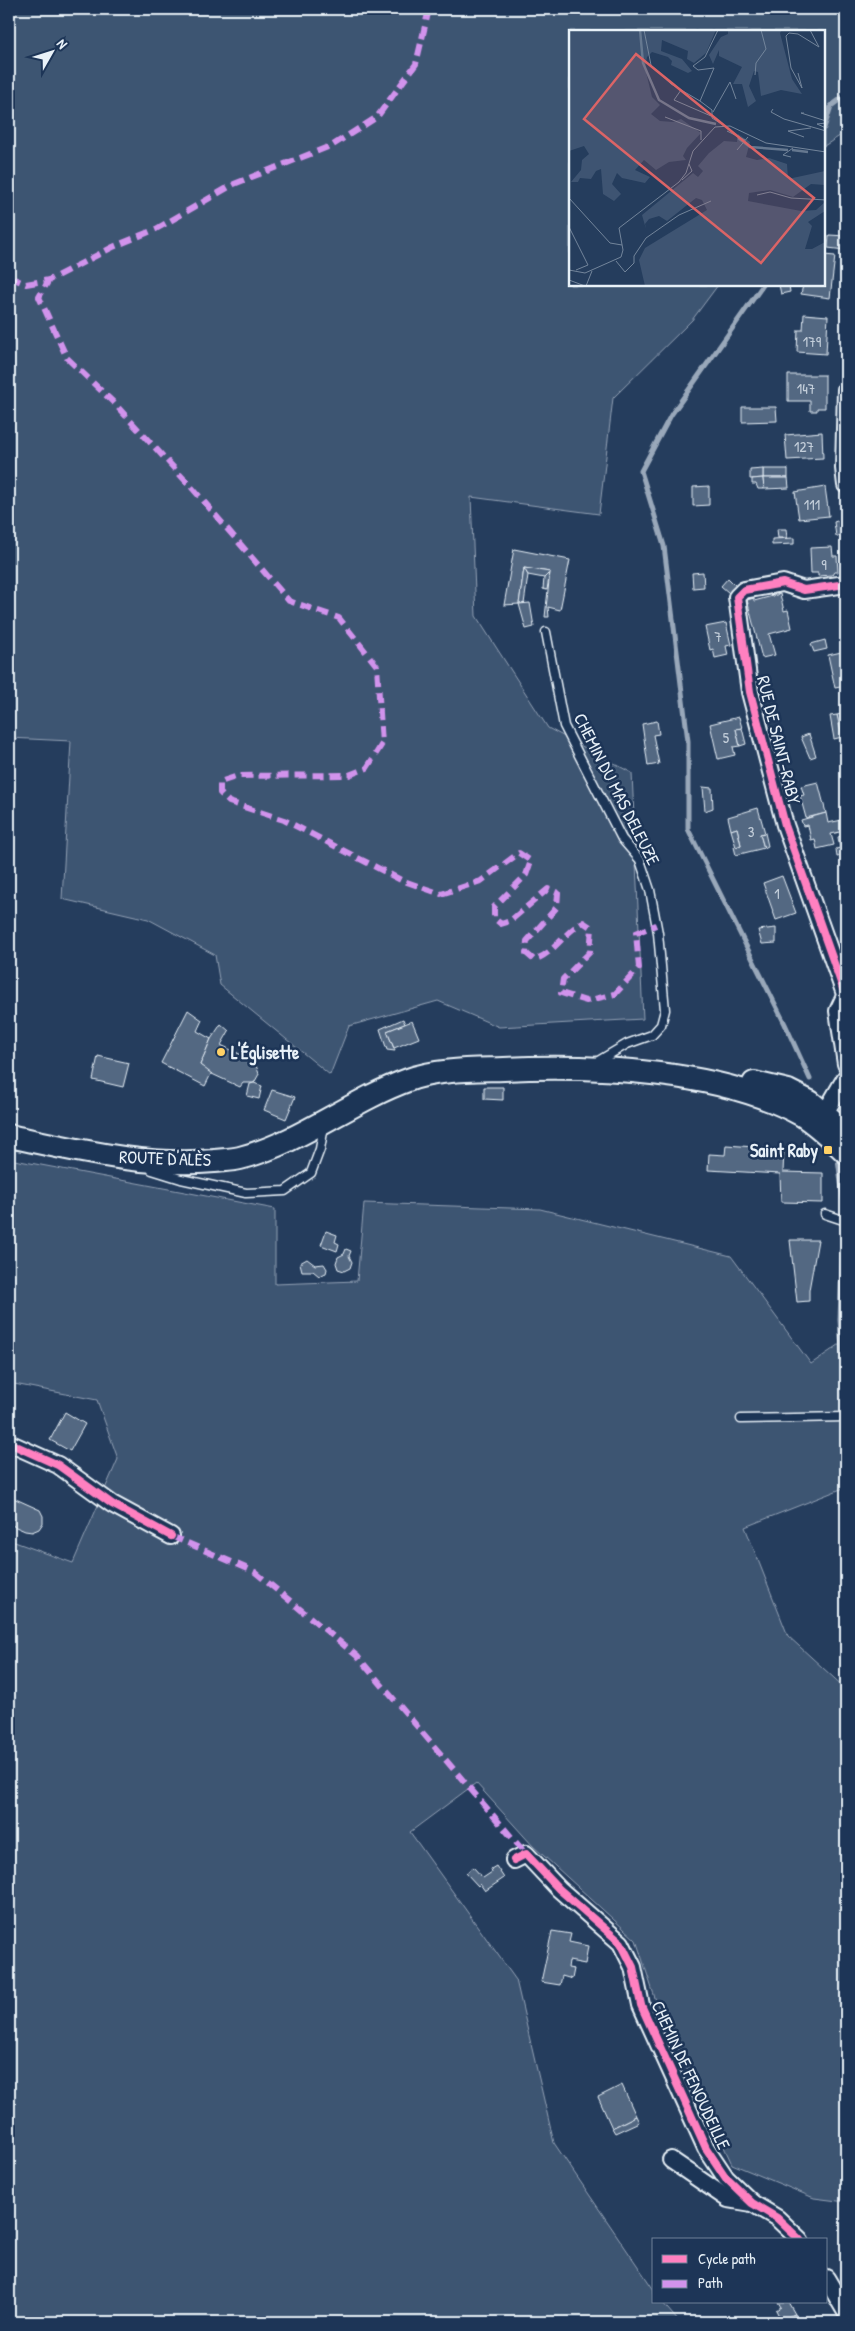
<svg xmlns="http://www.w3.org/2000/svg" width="855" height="2331" viewBox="0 0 855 2331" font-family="'Patrick Hand',sans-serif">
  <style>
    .green { fill: #3e5472; stroke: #93a2b5 }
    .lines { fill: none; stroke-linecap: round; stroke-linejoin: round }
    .stream { stroke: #99a8ba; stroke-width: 5 }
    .building { fill: #536782; stroke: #e8f1f8 }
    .service-casing { stroke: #e8f1f8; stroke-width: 11 }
    .minor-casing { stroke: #e8f1f8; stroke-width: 20 }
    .secondary-casing { stroke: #e8f1f8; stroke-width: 26 }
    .service { stroke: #1d3557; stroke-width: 8 }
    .minor { stroke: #1d3557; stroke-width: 16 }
    .secondary { stroke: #1d3557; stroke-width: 22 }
    .quiet { stroke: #d193ec; stroke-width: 6; stroke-dasharray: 12 6; stroke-linecap: butt }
    .cycleway-casing { stroke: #1d3557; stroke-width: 11 }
    .cycleway { stroke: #ff80c0; stroke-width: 8 }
    .poi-dot { fill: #ffd166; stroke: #1d3557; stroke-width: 2 }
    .labels { text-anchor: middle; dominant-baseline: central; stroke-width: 5; stroke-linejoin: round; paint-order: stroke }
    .number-label { font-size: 15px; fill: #c3ceda }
    .street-label { font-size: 18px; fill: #e8f1f8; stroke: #1d3557 }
    .poi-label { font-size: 18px; font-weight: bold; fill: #e8f1f8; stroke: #1d3557; text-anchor: start }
    .inset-river { fill: none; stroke: #657890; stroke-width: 2.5 }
    .inset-road { fill: none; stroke: #73859b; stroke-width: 1 }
    .view { fill: #db6466; fill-opacity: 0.15; stroke: #db6466; stroke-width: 2.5 }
    .inset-edge { fill: none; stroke: #e8f1f8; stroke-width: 2.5 }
  </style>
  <rect width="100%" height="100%" fill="#253d5d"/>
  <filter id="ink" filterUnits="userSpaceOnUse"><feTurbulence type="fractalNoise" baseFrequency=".02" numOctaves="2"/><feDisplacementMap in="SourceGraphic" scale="10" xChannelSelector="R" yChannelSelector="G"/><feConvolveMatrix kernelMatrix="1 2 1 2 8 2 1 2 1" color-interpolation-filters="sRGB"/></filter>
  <g filter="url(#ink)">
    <g class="green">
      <polygon points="9,9 846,9 846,132 824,146 824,31 570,31 570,285 718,285 692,320 613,398 599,514 471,497 476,616 548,728 632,773 643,1019 499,1027 438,1001 349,1026 330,1075 220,985 215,955 148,919 62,899 71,741 9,738"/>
      <polygon points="9,1159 275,1209 275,1284 357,1281 364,1203 540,1209 731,1256 811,1364 846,1340 846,1487 745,1527 788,1636 846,1689 846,2002 844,2005 846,2008 846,2202 814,2198 732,2164 657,2004 636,1940 533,1846 476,1783 410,1832 516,1980 554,2143 654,2290 654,2302 662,2302 679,2322 9,2322 9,1540 73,1563 118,1459 97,1400 9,1383"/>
    </g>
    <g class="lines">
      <g class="stream">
        <polyline points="824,128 831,106 846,95"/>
        <polyline points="763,285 671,415 641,471 664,546 688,741 688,829 785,1024 810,1079"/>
        <polyline points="838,1159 844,1205 840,1320 846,1407"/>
      </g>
    </g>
    <g class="building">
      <polygon points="829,235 846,236 845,250 828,248"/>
      <polygon points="824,255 835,256 830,298 801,294 803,285 824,285"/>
      <polygon points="779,285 789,285 790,292 781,294"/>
      <polygon points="804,314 828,316 826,354 797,352 798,330 803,330"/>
      <polygon points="788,375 825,375 825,408 817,408 817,411 810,411 810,401 788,401"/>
      <polygon points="742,407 776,407 777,421 742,422"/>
      <polygon points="822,432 823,458 787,460 785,435"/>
      <rect x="763" y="469" width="25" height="9"/>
      <polygon points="763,469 763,478 750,479 750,470"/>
      <polygon points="763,478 764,489 758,489 756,484 752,484 752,479"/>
      <polygon points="763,478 788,478 789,488 764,489"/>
      <polygon points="709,486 709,505 693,506 693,487"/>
      <polygon points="825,487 829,516 799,519 795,492"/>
      <polygon points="840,520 842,536 836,536 834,522"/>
      <polygon points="777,529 786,529 787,538 778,538"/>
      <polygon points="794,538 794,544 772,545 772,539"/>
      <polygon points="832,547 833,556 837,556 838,572 834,572 832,575 818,576 818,573 811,573 810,548"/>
      <polygon points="514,549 570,560 560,610 548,607 549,617 545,617 550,572 524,568 519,604 504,605"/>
      <polygon points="524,568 528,575 524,604 519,604"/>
      <polygon points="524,568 550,572 544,578 528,575"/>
      <polygon points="550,572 547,590 543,589 544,578"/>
      <polygon points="703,572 704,587 693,588 692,573"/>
      <polygon points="728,578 736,586 729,593 721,586"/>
      <polygon points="780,594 784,611 788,610 792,628 769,634 775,655 762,658 747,600 754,598 754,601"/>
      <polygon points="530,603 534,627 526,629 519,604"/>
      <polygon points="726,623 731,645 726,646 728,655 715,658 713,649 710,650 705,627"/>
      <polygon points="825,640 827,649 814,652 811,644"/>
      <polygon points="846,651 846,686 835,688 828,655"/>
      <polygon points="846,713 846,744 843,744 837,715"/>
      <polygon points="837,715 842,737 834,739 830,716"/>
      <polygon points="739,717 742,728 736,729 740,746 733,747 735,755 718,759 710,724"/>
      <polygon points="657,721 659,734 653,735 659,764 648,766 642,724"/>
      <polygon points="742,728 746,744 740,746 736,729"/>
      <polygon points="809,734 816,756 810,758 801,737"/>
      <polygon points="818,782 826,813 806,818 800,796 804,795 801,786"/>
      <polygon points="703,787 712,788 713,808 705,811"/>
      <polygon points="758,808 765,833 760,834 764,848 736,855 734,847 741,845 737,828 731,830 728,817"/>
      <polygon points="826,813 828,823 842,820 844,831 831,834 834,845 817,849 815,839 811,840 808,825 803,826 801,820"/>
      <polygon points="737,828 741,845 736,847 731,830"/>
      <polygon points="765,833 768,846 764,848 760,834"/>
      <polygon points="844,835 846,855 837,857 836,849 840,848 838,837"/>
      <polygon points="782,876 796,913 776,920 763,883"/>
      <polygon points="776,928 776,943 762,944 758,930"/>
      <polygon points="188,1010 202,1020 197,1031 211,1039 200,1065 212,1072 205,1086 161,1063"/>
      <polygon points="403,1019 405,1024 387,1031 395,1051 387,1050 380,1029"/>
      <polygon points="412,1021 419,1038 394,1048 387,1031"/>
      <polygon points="221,1024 229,1031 221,1045 252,1060 257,1068 259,1074 254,1083 243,1083 240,1087 212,1074 200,1065 211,1039"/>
      <polygon points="98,1056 129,1063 123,1087 93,1080"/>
      <polygon points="254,1083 262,1086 259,1099 247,1096 250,1084"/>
      <polygon points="484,1087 503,1087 503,1100 484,1099"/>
      <polygon points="272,1090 295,1097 286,1119 264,1110"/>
      <polygon points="726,1145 784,1149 783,1172 823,1173 823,1203 781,1202 780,1174 708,1170 709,1154 725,1155"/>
      <polygon points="326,1231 337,1235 335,1242 339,1244 337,1251 321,1245"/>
      <polygon points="790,1240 818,1240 809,1290 809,1301 797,1302"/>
      <polygon points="346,1249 351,1251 349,1256 352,1262 350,1268 344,1271 338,1269 336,1263 338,1257 344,1254"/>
      <polygon points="307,1259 315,1265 324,1264 327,1269 326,1273 319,1276 313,1271 302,1271 300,1263"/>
      <polygon points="65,1412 85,1424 70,1451 50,1440"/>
      <polygon points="9,1496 40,1510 43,1516 43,1523 39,1529 32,1532 25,1531 9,1524"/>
      <polygon points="496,1866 504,1878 485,1891 480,1884 478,1886 466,1873 473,1867 483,1878 492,1872 491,1869"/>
      <polygon points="552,1931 571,1934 569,1942 588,1946 585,1964 569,1961 568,1968 574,1969 572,1979 562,1976 560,1985 541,1982"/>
      <polygon points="622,2085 636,2116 612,2128 598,2097"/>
      <polygon points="636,2116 639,2122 615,2133 612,2128"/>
      <polygon points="778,2302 788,2302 795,2314 781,2320 776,2310 781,2307"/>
      <polygon points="795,2314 799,2322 783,2322 781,2320"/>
    </g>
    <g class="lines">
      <g class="service-casing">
        <g id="service">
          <polyline points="546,632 564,726 622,839 640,860 650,890 658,933 665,1010 661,1025 652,1035 627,1044 595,1063"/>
          <polyline points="152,1170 181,1179 246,1193 285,1191 311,1173 320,1149 324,1126"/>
          <polyline points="825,1214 846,1221"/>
          <polyline points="741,1419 846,1417"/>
        </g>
      </g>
      <g class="minor-casing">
        <g id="minor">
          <polyline points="846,389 844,468 846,485"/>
          <polyline points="845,994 785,825 750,692 737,597 744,590 783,583 804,590 846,584"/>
          <polyline points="846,994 838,1011 846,1064"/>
          <polyline points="825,1113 846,1077"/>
          <polyline points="9,1443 58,1465 112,1504 171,1536"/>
          <polyline points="514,1860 526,1854 559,1889 621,1943 633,1967 641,2005 706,2148 726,2178 752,2203 777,2218 800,2240"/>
          <polyline points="671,2160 728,2199 752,2203"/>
          <polyline points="826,2278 846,2312"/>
        </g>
      </g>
      <g class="secondary-casing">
        <g id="secondary">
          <polyline points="754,1083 788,1091 810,1102 846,1132"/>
          <path d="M 9,1136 C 76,1150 144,1167 214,1161 C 222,1160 232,1160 240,1158 C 300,1143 350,1101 408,1080 C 438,1069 473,1070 504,1069 C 594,1065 722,1070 802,1115 C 818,1125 832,1139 846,1152"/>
        </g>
      </g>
      <use href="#service" class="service"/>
      <use href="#minor" class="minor"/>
      <use href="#secondary" class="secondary"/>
      <g class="quiet">
        <path d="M 429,9 L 416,64 L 377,117 L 333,145 L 234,184 L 156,229 L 113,247 L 49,280 L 39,297 L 67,358 L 113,402 L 194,490 L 289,601 L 339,618 L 377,666 L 382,744 L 367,768 L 349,775 L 238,776 L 220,782 L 220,793 L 229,802 L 284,820 L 401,880 L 441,894 L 481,881 L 519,853 L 531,861 L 526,875 L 494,907 L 494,918 L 501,924 L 510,921 L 548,889 L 558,893 L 557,907 L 527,941 L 526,953 L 534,960 C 556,952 562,934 583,922 L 592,928 L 590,952 L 563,979 L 561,993 L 586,1001 L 615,994 L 639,968 L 636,933 L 656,925"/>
        <polyline points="9,277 26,284 49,280"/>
        <polyline points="171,1536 255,1572 357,1656 526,1854"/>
      </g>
      <g class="cycleway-casing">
        <g id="cycleway">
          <polyline points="845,994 785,825 750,692 737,597 744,590 783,583 804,590 846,584"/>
          <polyline points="9,1443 58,1465 112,1504 171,1536"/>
          <polyline points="514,1860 526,1854 559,1889 621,1943 633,1967 641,2005 706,2148 726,2178 752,2203 777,2218 800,2240"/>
        </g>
      </g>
      <use href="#cycleway" class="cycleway"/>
    </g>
  </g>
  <g class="poi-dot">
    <circle cx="221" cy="1052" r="5"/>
    <rect x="823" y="1145" width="10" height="10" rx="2.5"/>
  </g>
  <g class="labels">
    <g class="number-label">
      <text x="812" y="341">179</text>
      <text x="806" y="388">147</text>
      <text x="804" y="446">127</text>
      <text x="812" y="504">111</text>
      <text x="824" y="564">9</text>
      <text x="718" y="636">7</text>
      <text x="726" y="737">5</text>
      <text x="751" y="831">3</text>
      <text x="777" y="893">1</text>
    </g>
    <g class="street-label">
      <text transform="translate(779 740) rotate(76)">RUE DE SAINT-RABY</text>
      <text transform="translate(617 789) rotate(63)">CHEMIN DU MAS DELEUZE</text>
      <text transform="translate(165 1158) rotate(2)">ROUTE D'ALÈS</text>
      <text transform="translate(691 2075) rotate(65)">CHEMIN DE FENOUDEILLE</text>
    </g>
    <g class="poi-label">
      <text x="231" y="1052">L'Églisette</text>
      <text x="818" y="1150" text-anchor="end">Saint Raby</text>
    </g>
  </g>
  <g transform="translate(569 30)">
    <rect width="256" height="256" fill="#253d5d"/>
    <path d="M 0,0 L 147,0 L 137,23 L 125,33 L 118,29 L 119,21 L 93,10 L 92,21 L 113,29 L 123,41 L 119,43 L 102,35 L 103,31 L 99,27 L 83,22 L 78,27 L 76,38 L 83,67 L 91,75 L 82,84 L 91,91 L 104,92 L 112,89 L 132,103 L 118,118 L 114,126 L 117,130 L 100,132 L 87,140 L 75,130 L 66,140 L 81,147 L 76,153 L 53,148 L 48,143 L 43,154 L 52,164 L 45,171 L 34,164 L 32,139 L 27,141 L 22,149 L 11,148 L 9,152 L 2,152 L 12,140 L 13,130 L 20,124 L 15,116 L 0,121 ZM 159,0 L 213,0 L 211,3 L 223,49 L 233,64 L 212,60 L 192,66 L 189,42 L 185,41 L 180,56 L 187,71 L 179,77 L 173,54 L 164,54 L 173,37 L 150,26 L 150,20 L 144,34 L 140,25 L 152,7 L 159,4 ZM 169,104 L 181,112 L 177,127 L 188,130 L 200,128 L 218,134 L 219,149 L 256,141 L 256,155 L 242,154 L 224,167 L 201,160 L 180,163 L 179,171 L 232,181 L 247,180 L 256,172 L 256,181 L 239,192 L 243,196 L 236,219 L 243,219 L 256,212 L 256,256 L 76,256 L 70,230 L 76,218 L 138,180 L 133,170 L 127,168 L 98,191 L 90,186 L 80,189 L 76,194 L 77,199 L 73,185 L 124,143 L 129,147 L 134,141 L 129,136 L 140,123 L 155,111 L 168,112 Z" fill="#3e5472"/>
    <path class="inset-river" d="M 71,0 L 74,33 L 90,70 L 120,88 L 147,94M 169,108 L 181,117 L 219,120M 223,120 L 239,122"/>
    <path class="inset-road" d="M 75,0 L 82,35 L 102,54 L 131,71M 149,0 L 136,27 L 124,36 L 129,40 L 145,38 L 131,71 L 143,80 L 143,88 L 154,95M 229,43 L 233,58 L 222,38 L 217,6 L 220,3 L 229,4 L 250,17 L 241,0M 186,45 L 187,33 L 197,19 L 192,0M 112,60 L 105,70 L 142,86M 204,79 L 202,82 L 215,89 L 257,101M 144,82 L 161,52 L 167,69M 235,83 L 232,83 L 257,91M 96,87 L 132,101 L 132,110M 257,93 L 248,94 L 257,98M 158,101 L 176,110M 235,107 L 219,101 L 242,98M 168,120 L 179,107M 222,127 L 214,125 L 224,118M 113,150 L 123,141 L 120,134M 188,165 L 201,162 L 222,168 L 257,170M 0,168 L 41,213 L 53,215M 0,197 L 19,235 L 7,240M 47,231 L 56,242 L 65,233 L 65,226 L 77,208 L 110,185 L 142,171M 0,240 L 16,243 L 52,227 L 54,220 L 50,198 L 110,152 L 117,143 L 124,121 L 146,97 L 161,96 L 197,113 L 257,122M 0,250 L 16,256M 17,256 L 23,241"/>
    <path class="view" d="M 67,24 L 245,168 L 192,233 L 15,89 Z"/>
    <rect width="256" height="256" class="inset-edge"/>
  </g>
  <rect width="855" height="2331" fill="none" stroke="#1d3557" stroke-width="30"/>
  <rect x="15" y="15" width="825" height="2301" fill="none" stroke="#e8f1f8" stroke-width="2" filter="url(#ink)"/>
  <rect x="652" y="2238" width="175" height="65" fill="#1d3557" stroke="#6e8097"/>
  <rect x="662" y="2255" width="25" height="8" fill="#ff80c0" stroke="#6e8097"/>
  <text x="698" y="2264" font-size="15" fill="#e8f1f8">Cycle path</text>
  <rect x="662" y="2280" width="25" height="8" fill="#d193ec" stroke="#6e8097"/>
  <text x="698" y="2288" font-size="15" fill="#e8f1f8">Path</text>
  <g transform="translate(52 52) rotate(51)" stroke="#1d3557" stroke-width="4" paint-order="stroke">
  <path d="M0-4L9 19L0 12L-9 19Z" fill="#e8f1f8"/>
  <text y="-8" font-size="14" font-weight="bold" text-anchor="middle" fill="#e8f1f8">N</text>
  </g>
</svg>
